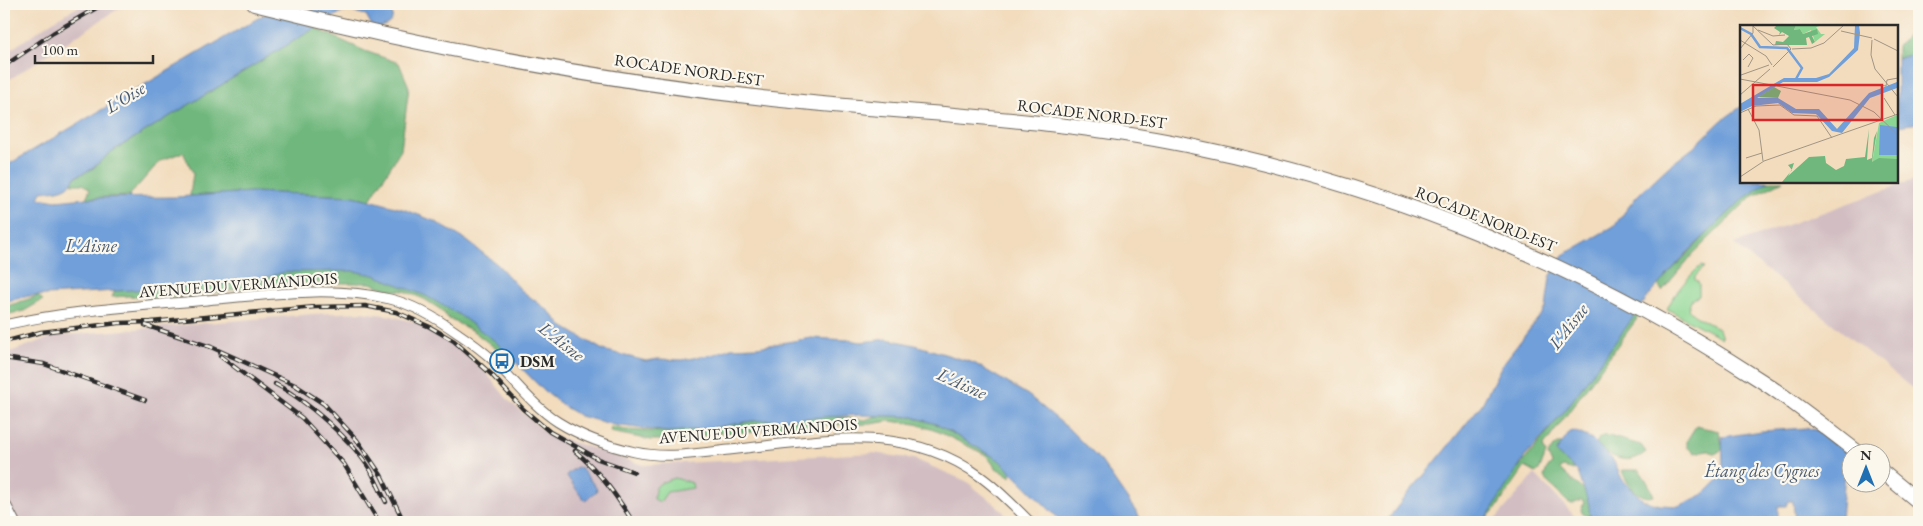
<svg xmlns="http://www.w3.org/2000/svg" width="1923" height="526" viewBox="0 0 1923 526" font-family="'EB Garamond',serif">
  <style>
    .industrial { fill: #d2bec2 }
    .green { fill: #8bd693; stroke: #5b805f }
    .forest { fill: #70b77d; stroke: #4e7154 }
    .water { fill: #709fd9; stroke: #4e6582 }
    .lines { fill: none; stroke-linecap: round; stroke-linejoin: round }
    .minor-casing { stroke: #71695e; stroke-width: 11 }
    .primary-casing { stroke: #71695e; stroke-width: 16 }
    .minor { stroke: #fff; stroke-width: 9 }
    .primary { stroke: #fff; stroke-width: 14 }
    .rail-casing { stroke: #2b2b2b; stroke-width: 4.5 }
    .rail { stroke: #fbf7ec; stroke-width: 2.5; stroke-dasharray: 8; stroke-linecap: butt }
    .labels { text-anchor: middle; dominant-baseline: central; stroke-width: 4.5; stroke-linejoin: round; paint-order: stroke }
    .street-label { font-size: 16px; fill: #2b2b2b; stroke: #fbf7ec }
    .poi-label { font-size: 16px; font-weight: bold; fill: #2b2b2b; stroke: #fbf7ec; text-anchor: start }
    .water-label { font-size: 18px; font-style: italic; fill: #475971; stroke: #fbf7ec }
    .inset-river { fill: none; stroke: #709fd9; stroke-width: 2.5 }
    .inset-road { fill: none; stroke: #a29583; stroke-width: 1 }
    .view { fill: #d62828; fill-opacity: 0.15; stroke: #d62828; stroke-width: 2.5 }
    .inset-edge { fill: none; stroke: #2b2b2b; stroke-width: 2.5 }
  </style>
  <rect width="100%" height="100%" fill="#fbf7ec"/>
  <filter id="ink" filterUnits="userSpaceOnUse"><feTurbulence type="fractalNoise" baseFrequency=".02" numOctaves="2"/><feDisplacementMap in="SourceGraphic" scale="10" xChannelSelector="R" yChannelSelector="G"/><feConvolveMatrix kernelMatrix="1 2 1 2 8 2 1 2 1" color-interpolation-filters="sRGB"/></filter>
  <filter id="wash" filterUnits="userSpaceOnUse"><feTurbulence type="fractalNoise" baseFrequency=".0096" numOctaves="4" result="noise"/><feDisplacementMap in="SourceGraphic" scale="20" xChannelSelector="R" yChannelSelector="G"/><feGaussianBlur stdDeviation="1.12" result="paint"/><feColorMatrix in="noise" values="0 0 0 0 0 0 0 0 0 0 0 0 0 0 0 0 0 1.4 0 .05"/><feComposite in="paint" operator="in"/></filter>
  <g filter="url(#wash)">
    <rect width="100%" height="100%" fill="#f2dcbd"/>
    <g class="industrial">
      <polygon points="83,4 126,4 4,83 4,54 56,19"/>
      <polygon points="1919,178 1919,394 1734,244"/>
      <polygon points="362,312 392,316 417,323 457,347 487,374 509,401 546,433 643,465 874,453 914,459 966,481 1002,510 1010,522 4,522 4,354 55,336 312,314"/>
      <polygon points="1535,474 1580,522 1493,522"/>
    </g>
    <g class="green">
      <path d="M 1701,266 L 1704,267 L 1695,277 L 1695,280 L 1699,283 L 1699,296 L 1691,300 L 1688,309 L 1694,315 L 1719,329 L 1722,338 L 1667,309 C 1673,295 1690,274 1701,266 Z"/>
      <path d="M 675,478 L 692,483 L 693,488 L 667,492 L 660,502 L 654,499 C 654,482 661,483 675,478 Z"/>
    </g>
    <g class="forest">
      <path d="M 1919,11 L 1919,54 L 1897,58 L 1897,46 C 1911,38 1909,22 1919,11 Z"/>
      <polygon points="315,28 365,51 399,63 409,87 401,150 370,200 353,196 251,192 190,196 193,173 183,152 160,161 129,196 86,198 90,189 83,184 72,184 75,177 92,169 111,152"/>
      <polygon points="1770,181 1783,181 1750,198 1693,254 1662,291 1658,284 1750,190"/>
      <polygon points="354,267 402,283 464,313 508,350 511,357 499,351 473,331 449,319 440,309 424,299 404,291 390,290 370,283 273,283 195,296 152,298 129,296 112,297 116,288 297,269"/>
      <polygon points="38,296 43,300 24,311 4,315 4,307"/>
      <polygon points="1635,315 1639,316 1543,447 1546,453 1540,469 1536,473 1525,467 1498,506 1483,522 1474,522 1542,439 1579,390 1620,327"/>
      <polygon points="830,416 865,420 876,416 913,417 936,424 1012,467 1011,477 996,468 986,455 939,432 916,424 889,421 871,424 808,425 767,430 758,429 753,432 717,433 683,440 651,440 610,432 611,427 626,430 668,432 705,429 752,421"/>
      <polygon points="1696,426 1719,431 1723,449 1715,454 1707,450 1695,453 1687,447 1687,440"/>
      <path d="M 1605,435 L 1641,445 L 1646,452 C 1628,467 1612,457 1595,446 L 1599,438 Z"/>
      <path d="M 1557,444 L 1564,444 L 1575,464 L 1574,470 L 1563,467 L 1560,469 C 1578,489 1587,484 1594,513 L 1589,517 L 1582,513 L 1581,510 L 1584,503 L 1582,500 L 1572,504 C 1564,501 1562,495 1556,490 C 1551,485 1547,483 1544,477 L 1547,468 L 1552,464 L 1548,455 L 1553,447 Z"/>
      <path d="M 1622,470 L 1639,470 C 1645,477 1651,488 1654,496 C 1639,501 1625,482 1622,470 Z"/>
    </g>
    <g class="water">
      <path d="M 282,4 L 388,4 C 398,21 390,25 374,29 L 366,15 L 350,11 L 340,13 L 111,152 L 92,169 L 75,177 C 69,191 56,190 42,192 L 39,198 L 56,201 L 86,198 L 176,197 L 251,192 L 353,196 L 370,200 L 406,210 L 434,221 L 466,240 L 498,265 L 521,290 L 550,312 L 562,326 L 603,350 L 646,361 L 658,359 L 682,360 L 715,354 L 731,348 L 757,347 L 811,338 L 849,340 L 861,342 L 887,339 L 915,345 L 974,363 L 1028,395 L 1069,429 L 1101,461 L 1143,522 L 1062,522 L 999,460 L 936,424 L 913,417 L 860,415 L 752,421 L 705,429 L 668,432 L 614,425 L 580,416 L 565,407 L 543,390 L 495,341 L 458,314 L 426,296 L 374,275 L 353,271 L 286,272 L 256,280 L 220,285 L 29,296 L 4,302 L 4,167 Z"/>
      <polygon points="1919,54 1919,123 1897,126 1897,58"/>
      <polygon points="1742,106 1742,181 1769,181 1743,199 1685,255 1651,293 1564,412 1524,458 1484,522 1386,522 1404,498 1432,466 1482,404 1502,365 1546,308 1550,277 1563,255 1614,226 1637,196 1668,167 1693,148 1721,121"/>
      <polygon points="1806,428 1822,431 1847,451 1841,519 1838,522 1795,522 1793,501 1788,501 1786,506 1778,506 1778,522 1590,522 1589,505 1578,472 1556,452 1570,432 1574,431 1592,439 1613,460 1622,479 1643,500 1660,505 1679,506 1704,494 1721,477 1723,466 1722,437 1762,431"/>
      <polygon points="577,467 581,468 597,489 596,492 586,500 583,499 567,476 567,474"/>
    </g>
  </g>
  <g filter="url(#ink)">
    <g class="lines">
      <g class="minor-casing">
        <g id="minor">
          <path d="M 4,325 C 70,310 139,306 207,300 C 268,295 330,285 390,299 C 415,305 438,319 459,334 C 471,342 483,351 494,361 C 515,381 533,406 558,422 C 582,437 608,446 635,452 C 666,459 698,453 729,450 C 817,441 904,420 981,477 C 999,490 1014,506 1030,522"/>
          <polyline points="4,501 15,522"/>
        </g>
      </g>
      <g class="primary-casing">
        <g id="primary">
          <path d="M 254,4 C 424,47 598,80 772,99 C 910,114 1050,117 1186,145 C 1389,186 1583,265 1757,378 C 1793,401 1826,428 1860,454"/>
          <polyline points="1880,470 1919,502"/>
        </g>
      </g>
      <use href="#minor" class="minor"/>
      <use href="#primary" class="primary"/>
      <g class="rail-casing">
        <g id="rail">
          <polyline points="4,66 53,33 103,4"/>
          <polyline points="145,325 211,347 295,385 324,404 357,440 381,475 404,522"/>
          <polyline points="4,342 41,332 119,323 151,322 315,307 365,306 396,312 430,327 454,341 491,374 523,409 550,432 598,459 634,472"/>
          <polyline points="220,356 302,418 344,464 379,522"/>
          <polyline points="4,358 44,364 145,400"/>
          <path d="M 275,384 C 305,399 354,442 371,471 C 376,481 381,492 386,502"/>
          <path d="M 575,451 C 600,472 616,495 633,522"/>
        </g>
      </g>
      <use href="#rail" class="rail"/>
    </g>
  </g>
  <defs>
    <g id="bus-ring" transform="scale(1.25)"><circle r="9.5" fill="#fbf7ec" stroke="#1f6fb2" stroke-width="1.5"/><path d="M-5-6H5V4H4V6H2V4H-2V6H-4V4H-5ZM-3.5-4V0h7V-4ZM-3.5 1.2v1.5H-2V1.2ZM2 1.2v1.5H3.5V1.2Z" fill="#1f6fb2"/></g>
  </defs>
  <g fill-rule="evenodd">
    <use href="#bus-ring" x="502" y="361"/>
  </g>
  <g class="labels">
    <g class="street-label">
      <text transform="translate(689 70) rotate(8)">ROCADE NORD-EST</text>
      <text transform="translate(1092 114) rotate(7)">ROCADE NORD-EST</text>
      <text transform="translate(1486 219) rotate(22)">ROCADE NORD-EST</text>
      <text transform="translate(238 285) rotate(-4)">AVENUE DU VERMANDOIS</text>
      <text transform="translate(758 431) rotate(-4)">AVENUE DU VERMANDOIS</text>
    </g>
    <g class="poi-label">
      <text x="520" y="361">DSM</text>
    </g>
    <g class="water-label">
      <text transform="translate(125 97) rotate(-31)">L'Oise</text>
      <text x="91" y="245">L'Aisne</text>
      <text transform="translate(1568 326) rotate(-52)">L'Aisne</text>
      <text transform="translate(562 341) rotate(38)">L'Aisne</text>
      <text transform="translate(962 383) rotate(24)">L'Aisne</text>
      <text x="1762" y="470">Étang des Cygnes</text>
    </g>
  </g>
  <g transform="translate(1740 25)">
    <rect width="158" height="158" fill="#f2dcbd"/>
    <path d="M 56,0 L 83,0 L 76,2 L 81,9 L 85,9 L 75,17 L 71,5 L 63,9 L 60,4 L 54,5 ZM 157,90 L 157,134 L 140,134 L 132,138 L 139,98 Z" fill="#8bd693"/>
    <path d="M 37,0 L 56,0 L 54,5 L 60,4 L 63,9 L 77,4 L 78,9 L 72,11 L 75,17 L 72,19 L 69,12 L 66,13 L 67,20 L 35,20 L 36,16 L 43,17 L 49,11 L 42,7 L 39,10 L 40,7 L 34,3 ZM 34,62 L 41,66 L 38,73 L 18,72 ZM 129,104 L 127,135 L 132,133 L 134,113 L 137,106 L 132,137 L 139,133 L 157,134 L 157,157 L 42,157 L 52,145 L 48,140 L 54,138 L 52,144 L 48,151 L 69,132 L 85,131 L 86,138 L 96,145 L 104,141 L 106,134 L 125,132 Z" fill="#70b77d"/>
    <path d="M 115,0 L 119,0 L 120,8 L 118,25 L 89,52 L 77,57 L 43,57 L 17,73 L 38,73 L 56,84 L 79,84 L 97,104 L 129,68 L 157,57 L 157,63 L 130,73 L 102,108 L 92,106 L 76,89 L 52,88 L 38,78 L 12,81 L 0,87 L 0,79 L 44,53 L 76,53 L 89,49 L 114,23 ZM 140,100 L 157,102 L 157,130 L 139,130 Z" fill="#709fd9"/>
    <path class="inset-river" d="M 0,3 L 11,9 L 20,22 L 47,23 L 62,43 L 56,54"/>
    <path class="inset-road" d="M 12,0 L 33,20 L 47,19 L 51,24M 18,5 L 33,11 L 45,10M 101,6 L 132,13M 134,14 L 158,26M 0,15 L 26,31 L 32,40M 132,15 L 131,30 L 135,44 L 158,72M 0,24 L 13,8 L 13,0M 52,24 L 71,23 L 84,18 L 104,0M 3,35 L 9,29 L 13,33 L 8,42M 33,42 L 51,24M 1,50 L 29,40M 0,54 L 110,75 L 134,87 L 158,110M 139,60 L 146,61 L 147,55 L 158,53M 0,70 L 30,44M 144,73 L 155,90M 8,84 L 19,105 L 23,136M 0,88 L 16,81 L 40,80 L 54,90 L 77,91 L 92,113M 6,133 L 22,128M 0,152 L 24,136 L 158,89"/>
    <path class="view" d="M 13,60 L 142,60 L 142,95 L 13,95 Z"/>
    <rect width="158" height="158" class="inset-edge"/>
  </g>
  <rect width="1923" height="526" fill="none" stroke="#fbf7ec" stroke-width="20"/>
  <g transform="translate(1866 468)"><circle r="24" fill="#fbf7ec" stroke="#a8a59f"/>
  <path d="M0-4L9 19L0 12L-9 19Z" fill="#1f6fb2"/>
  <text y="-8" font-size="14" font-weight="bold" text-anchor="middle" fill="#2b2b2b">N</text>
  </g>
  <path d="M35 55v8h118v-8" fill="none" stroke="#2b2b2b" stroke-width="2.5"/>
  <text x="42" y="55" font-size="15" fill="#2b2b2b" stroke="#fbf7ec" stroke-width="4" paint-order="stroke">100 m</text>
</svg>
